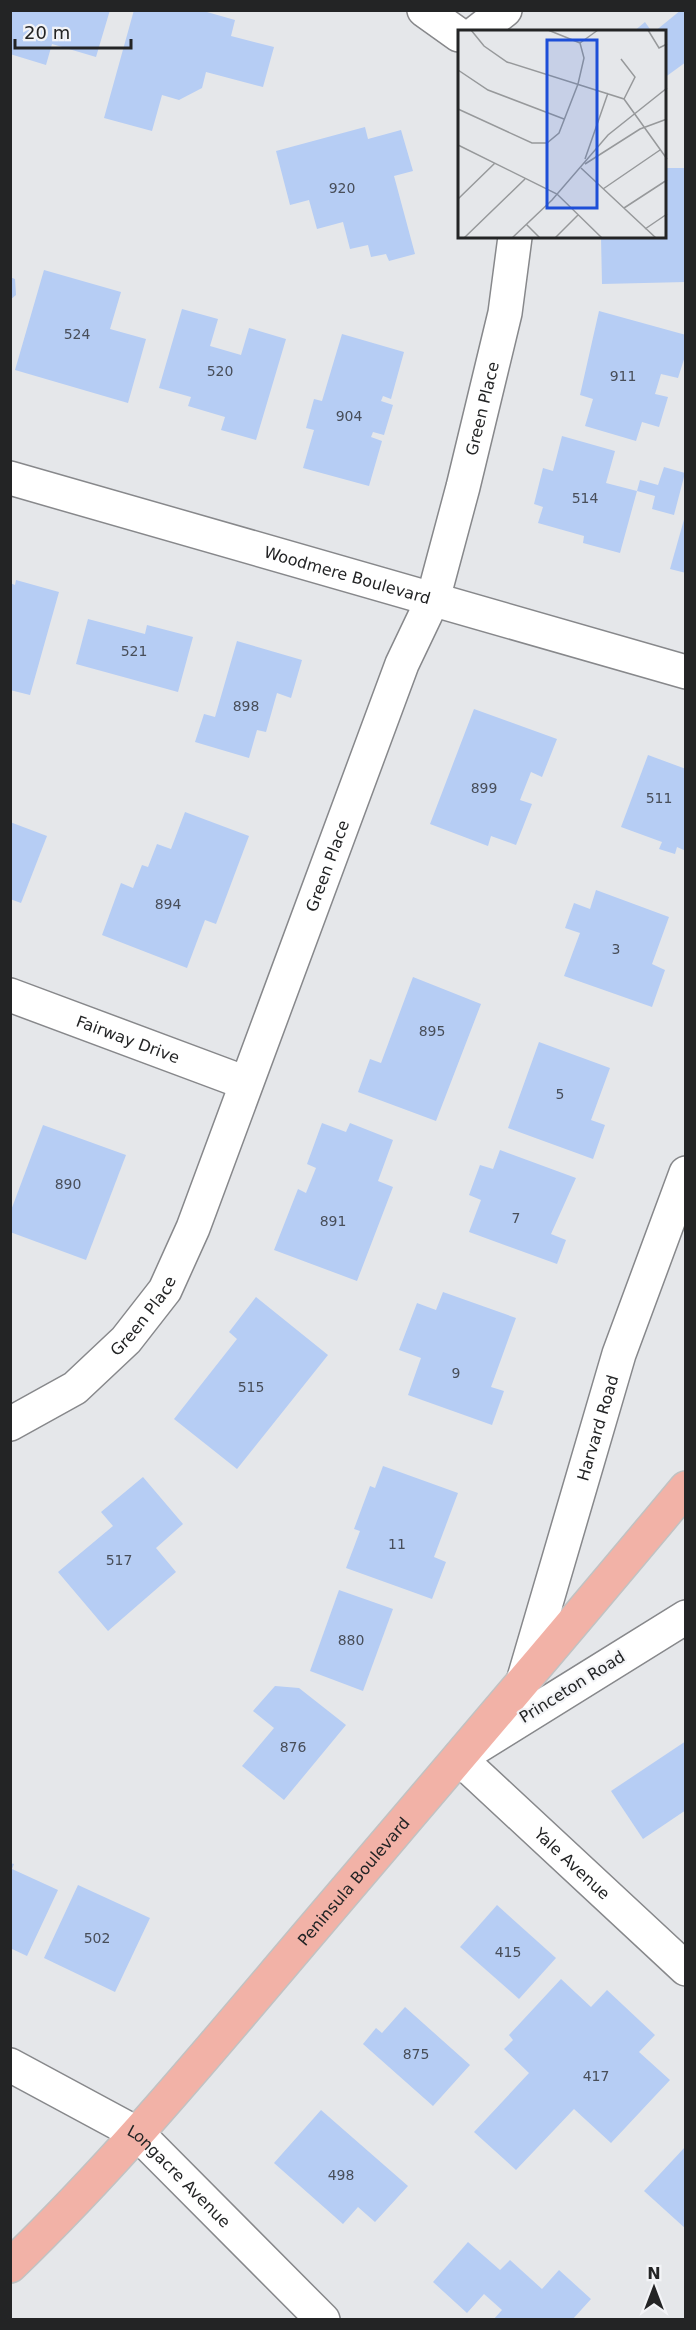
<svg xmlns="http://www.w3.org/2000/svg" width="696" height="2330" viewBox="0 0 696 2330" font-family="'DejaVu Sans',sans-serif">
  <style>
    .building { fill: #b6cdf4 }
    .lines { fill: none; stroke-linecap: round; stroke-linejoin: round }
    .minor-casing { stroke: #87888b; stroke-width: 36 }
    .major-casing { stroke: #c1c2c2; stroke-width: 36 }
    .minor { stroke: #fff; stroke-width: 33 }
    .major { stroke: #f2b2a7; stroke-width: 33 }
    .labels { text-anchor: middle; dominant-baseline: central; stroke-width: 4.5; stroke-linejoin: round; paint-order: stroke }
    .number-label { font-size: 14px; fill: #484e59 }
    .street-label { font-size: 16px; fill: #232425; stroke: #f3f4f7 }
    .inset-road { fill: none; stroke: #97999b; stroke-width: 1.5 }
    .view { fill: #1d4ed8; fill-opacity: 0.15; stroke: #1d4ed8; stroke-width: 3 }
    .inset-edge { fill: none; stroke: #232425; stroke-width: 3 }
  </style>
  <rect width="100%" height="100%" fill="#e5e7ea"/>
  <g class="building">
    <polygon points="10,10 110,10 96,57 52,44 46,65 10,54"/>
    <polygon points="134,10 200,10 235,20 231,36 274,47 263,87 206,72 202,88 179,100 162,95 152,131 104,118"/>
    <polygon points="681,10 686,10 686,62 664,78 664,32 654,32"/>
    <polygon points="645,22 652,32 633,32"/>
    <polygon points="365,127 368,139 401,130 413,171 394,176 415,254 389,261 386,254 371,257 368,245 350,249 343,222 317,229 309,200 290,205 276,151"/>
    <polygon points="664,168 684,168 686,282 602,284 601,237 664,237"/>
    <polygon points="44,270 121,292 110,329 146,339 128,403 15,370"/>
    <polygon points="10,277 15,279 16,295 10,300"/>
    <polygon points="182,309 218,319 210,346 241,355 249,328 286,339 256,440 221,430 225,417 188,406 191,397 159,388"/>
    <polygon points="599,311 686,335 686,353 678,378 661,374 655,394 668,397 659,427 642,422 636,441 585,426 593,399 580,395"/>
    <polygon points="342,334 404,352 391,399 383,396 381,401 393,405 384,435 373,432 371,437 382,441 369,486 303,468 314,430 306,428 314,399 322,401"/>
    <polygon points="562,436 615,451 606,483 637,491 620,553 583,543 584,536 538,523 543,507 534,504 543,468 553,471"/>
    <polygon points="664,467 685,473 674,515 652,509 655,496 637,491 640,480 658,485"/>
    <polygon points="685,516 686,516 686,573 670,569"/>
    <polygon points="16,580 59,592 30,695 10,690 10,583 15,585"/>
    <polygon points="88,619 145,634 147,625 193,637 178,692 76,664"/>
    <polygon points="237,641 302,660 291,698 277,693 266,732 257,730 249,758 195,742 204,714 215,717"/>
    <polygon points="474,709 557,739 542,777 531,772 520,800 532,804 516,845 491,836 488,846 430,824"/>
    <polygon points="648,755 686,769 686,851 677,847 675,854 659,849 662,842 621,827"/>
    <polygon points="185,812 249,836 216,924 205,920 187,968 102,935 121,883 133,888 142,865 148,867 157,844 171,849"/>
    <polygon points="10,822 47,836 21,903 10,899"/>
    <polygon points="596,890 669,917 652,964 665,970 652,1007 564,976 580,933 565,928 574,903 590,909"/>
    <polygon points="413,977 481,1004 436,1121 358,1092 370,1059 381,1063"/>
    <polygon points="539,1042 610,1068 591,1120 605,1125 593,1159 508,1128"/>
    <polygon points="322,1123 346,1132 350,1123 393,1140 378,1181 393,1187 357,1281 274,1250 298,1189 306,1193 316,1168 307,1164"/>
    <polygon points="43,1125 126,1155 86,1260 10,1232 10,1213"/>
    <polygon points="500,1150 576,1178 551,1234 566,1240 557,1264 469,1232 481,1200 469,1195 480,1165 493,1169"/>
    <polygon points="443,1292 516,1318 491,1387 504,1391 492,1425 408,1395 421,1358 399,1350 417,1303 436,1310"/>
    <polygon points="256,1297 328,1355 237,1469 174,1419 237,1339 229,1332"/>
    <polygon points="383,1466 458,1493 434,1557 446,1562 432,1599 346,1568 360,1531 354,1529 370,1486 375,1488"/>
    <polygon points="143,1477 183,1524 156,1548 176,1572 108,1631 58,1572 113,1526 101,1512"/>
    <polygon points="339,1590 393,1609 363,1691 310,1671"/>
    <polygon points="275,1686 299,1688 346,1725 284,1800 242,1766 274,1728 253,1711"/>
    <polygon points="686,1741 686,1810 643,1839 611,1791"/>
    <polygon points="10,1863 14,1864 12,1869 58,1890 27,1956 10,1948"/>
    <polygon points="78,1885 150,1918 115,1992 44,1958"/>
    <polygon points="497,1905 556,1958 519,1999 460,1947"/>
    <polygon points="561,1979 591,2007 607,1990 655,2035 639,2052 670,2080 611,2143 574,2109 516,2170 474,2132 529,2073 504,2049 513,2040 509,2035"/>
    <polygon points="405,2007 470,2065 433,2106 363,2044 376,2028 382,2033"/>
    <polygon points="321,2110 408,2186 375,2222 358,2207 343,2224 274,2163"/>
    <polygon points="686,2146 686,2229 644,2191"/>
    <polygon points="468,2242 500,2270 510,2260 542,2289 559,2270 591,2299 572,2320 493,2320 502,2310 484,2294 467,2313 433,2282"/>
  </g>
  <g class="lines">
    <g class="minor-casing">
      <g id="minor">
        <polyline points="424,10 459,35"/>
        <polyline points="477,32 505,10"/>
        <path id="s1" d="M 10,478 L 686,672"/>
        <path id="s2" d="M 10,995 L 246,1083"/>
        <path id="s3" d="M 10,1424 L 75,1388 L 126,1340 L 165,1290 L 193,1228 L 402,664 L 433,599 L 463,487 L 505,313 L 515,237"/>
        <path id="s4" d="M 686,1617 L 459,1758 L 686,1969"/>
        <path id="s5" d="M 522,1685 L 619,1354 L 686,1173"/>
        <path id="s6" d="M 10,2065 L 138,2134 L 323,2320"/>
      </g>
    </g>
    <g class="major-casing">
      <g id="major">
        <path id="s7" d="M 10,2266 C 119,2161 214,2045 311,1931 C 436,1784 562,1637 686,1488"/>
      </g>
    </g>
    <use href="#minor" class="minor"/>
    <use href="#major" class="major"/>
  </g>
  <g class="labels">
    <g class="number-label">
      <text x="342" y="188">920</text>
      <text x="77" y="334">524</text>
      <text x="220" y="371">520</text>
      <text x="623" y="376">911</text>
      <text x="349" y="416">904</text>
      <text x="585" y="498">514</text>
      <text x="134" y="651">521</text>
      <text x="246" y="706">898</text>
      <text x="484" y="788">899</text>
      <text x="659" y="798">511</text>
      <text x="168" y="904">894</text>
      <text x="616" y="949">3</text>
      <text x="432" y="1031">895</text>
      <text x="560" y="1094">5</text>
      <text x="68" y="1184">890</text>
      <text x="516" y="1218">7</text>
      <text x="333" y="1221">891</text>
      <text x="456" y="1373">9</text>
      <text x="251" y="1387">515</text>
      <text x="397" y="1544">11</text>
      <text x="119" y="1560">517</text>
      <text x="351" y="1640">880</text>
      <text x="293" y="1747">876</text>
      <text x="97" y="1938">502</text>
      <text x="508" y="1952">415</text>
      <text x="416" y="2054">875</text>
      <text x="596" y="2076">417</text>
      <text x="341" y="2175">498</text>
    </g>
    <g class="street-label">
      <text stroke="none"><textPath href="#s3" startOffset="1146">Green Place</textPath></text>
      <text stroke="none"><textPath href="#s1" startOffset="351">Woodmere Boulevard</textPath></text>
      <text stroke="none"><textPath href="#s3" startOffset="662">Green Place</textPath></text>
      <text stroke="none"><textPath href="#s2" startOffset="126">Fairway Drive</textPath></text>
      <text stroke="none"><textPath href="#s3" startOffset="174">Green Place</textPath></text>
      <text stroke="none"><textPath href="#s5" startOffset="268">Harvard Road</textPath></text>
      <text transform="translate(572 1687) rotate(-32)">Princeton Road</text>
      <text stroke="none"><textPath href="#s4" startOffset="422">Yale Avenue</textPath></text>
      <text stroke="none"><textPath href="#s7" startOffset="516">Peninsula Boulevard</textPath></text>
      <text stroke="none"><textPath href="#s6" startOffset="204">Longacre Avenue</textPath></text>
    </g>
  </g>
  <g transform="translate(458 30)">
    <rect width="208" height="208" fill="#e5e7ea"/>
    <path class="inset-road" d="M 13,0 L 26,16 L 49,32 L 166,69 L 209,129M 90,0 L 122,13M 190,0 L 201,18 L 209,14M 122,13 L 140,0M 163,29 L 177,47 L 166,69M 0,40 L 30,60 L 106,89M 0,79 L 74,113 L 89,113 L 101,103 L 120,54 L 126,28 L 122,13M 0,115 L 99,164 L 144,208M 127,129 L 150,63M 127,134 L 182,99 L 209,89M 123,138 L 198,208M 145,159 L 202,120M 0,169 L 37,133M 166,178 L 209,150M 68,194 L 82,208M 187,199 L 209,184M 6,208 L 67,149M 54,208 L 94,170 L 150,105 L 209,58M 97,208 L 120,185"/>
    <path class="view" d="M 89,10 L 139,10 L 139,178 L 89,178 Z"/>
    <rect width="208" height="208" class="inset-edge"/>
  </g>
  <rect width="696" height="2330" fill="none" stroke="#232425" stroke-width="24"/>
  <g transform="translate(654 2288)" stroke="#f3f4f7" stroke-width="4.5" paint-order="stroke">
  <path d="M0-4.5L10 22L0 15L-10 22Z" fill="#232425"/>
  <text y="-9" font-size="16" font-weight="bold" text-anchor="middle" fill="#232425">N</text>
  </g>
  <path d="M15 39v9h116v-9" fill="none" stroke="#232425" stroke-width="3"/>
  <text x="24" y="39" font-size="18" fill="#232425" stroke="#f3f4f7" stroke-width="4.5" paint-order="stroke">20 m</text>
</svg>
